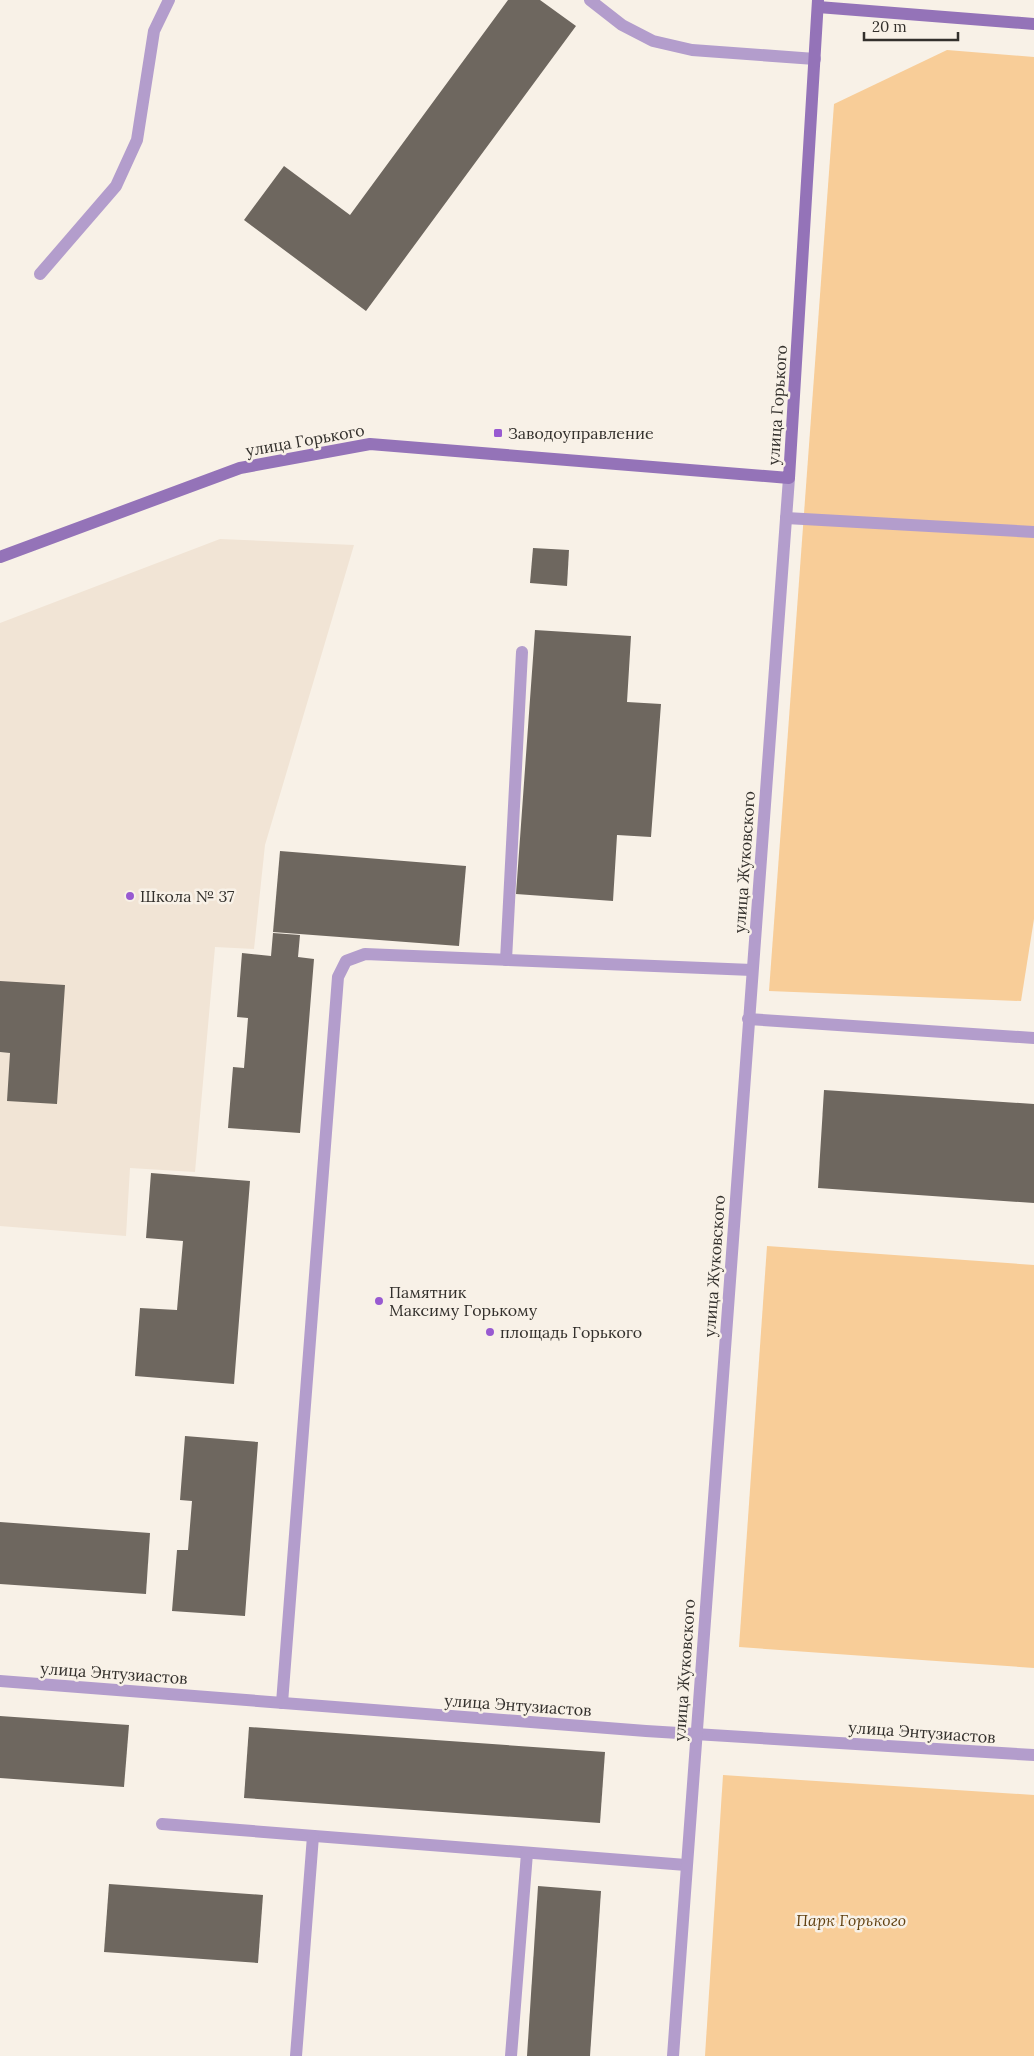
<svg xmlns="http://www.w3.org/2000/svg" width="1034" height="2056" viewBox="0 0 1034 2056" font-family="Lora,serif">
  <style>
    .built { fill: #f1e4d5 }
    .green { fill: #f8cd98 }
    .building { fill: #6e675f }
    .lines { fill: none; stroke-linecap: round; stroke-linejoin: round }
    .lane { stroke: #b39dcc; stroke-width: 12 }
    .street { stroke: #b39dcc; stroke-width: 12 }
    .secondary { stroke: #9473b8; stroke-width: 12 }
    .poi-dot { fill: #985ad1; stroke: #f8f1e7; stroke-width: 2 }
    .labels { text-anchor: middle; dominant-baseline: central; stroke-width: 5; stroke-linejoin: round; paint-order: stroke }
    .street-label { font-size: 16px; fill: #33302c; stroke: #f8f1e7 }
    .poi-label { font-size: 16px; fill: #33302c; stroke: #f8f1e7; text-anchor: start }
    .park-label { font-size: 16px; font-style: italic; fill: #624212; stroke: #f8f1e7 }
  </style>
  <rect width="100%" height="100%" fill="#f8f1e7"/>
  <polygon class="built" points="220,539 354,545 265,845 254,949 215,947 195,1172 130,1168 126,1236 0,1226 0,623"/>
  <g class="green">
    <polygon points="947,50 1034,57 1034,919 1021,1001 769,991 834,104"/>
    <polygon points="767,1246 1034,1265 1034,1668 739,1647"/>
    <polygon points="723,1775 1034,1795 1034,2056 705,2056"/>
  </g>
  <g class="building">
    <polygon points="508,0 540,0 576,26 366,311 244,220 284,166 350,215"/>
    <polygon points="533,548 569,550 567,586 530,583"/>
    <polygon points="535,630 631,636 627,702 661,704 651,837 617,835 613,901 516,894"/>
    <polygon points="280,851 466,866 459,946 273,932"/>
    <polygon points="273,933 300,935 298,957 314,959 300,1133 228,1128 233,1067 244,1068 248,1018 237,1017 242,953 271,956"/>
    <polygon points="0,981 65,985 57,1104 7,1101 10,1053 0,1052"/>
    <polygon points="824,1090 1034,1104 1034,1203 818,1188"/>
    <polygon points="151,1173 250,1181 234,1384 135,1376 140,1308 177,1310 183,1241 146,1238"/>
    <polygon points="185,1436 258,1442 245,1616 172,1611 177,1550 188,1550 192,1501 180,1500"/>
    <polygon points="0,1522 150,1533 146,1594 0,1584"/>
    <polygon points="0,1716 129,1725 124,1787 0,1778"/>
    <polygon points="249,1727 605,1752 600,1823 244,1798"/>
    <polygon points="109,1884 263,1895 258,1963 104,1952"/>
    <polygon points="538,1886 601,1891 590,2056 527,2056"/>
  </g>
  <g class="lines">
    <g class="lane">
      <polyline points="590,0 622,25 653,41 692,50 815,59"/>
      <polyline points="40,274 116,186 137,140 154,31 169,0"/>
      <polyline points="786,518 1034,532"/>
      <polyline points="506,960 522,652"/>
      <polyline points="282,1703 338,977 346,961 365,954 752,970"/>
      <polyline points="162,1824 686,1865"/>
      <polyline points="296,2056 313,1836"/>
      <polyline points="511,2056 527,1853"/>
    </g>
    <g class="street">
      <polyline points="748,1019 1034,1038"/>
      <polyline points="0,1681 646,1731 1034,1755"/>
      <polyline points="673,2056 789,478"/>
    </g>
    <g class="secondary">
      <polyline points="818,7 1034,24"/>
      <polyline points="0,557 240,468 370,444 789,478 818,0"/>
    </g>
  </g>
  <g class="poi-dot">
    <rect x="493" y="428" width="10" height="10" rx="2.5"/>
    <circle cx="130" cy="896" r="5"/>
    <circle cx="379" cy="1301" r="5"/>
    <circle cx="490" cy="1332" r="5"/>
  </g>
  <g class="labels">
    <g class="street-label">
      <text transform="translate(777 405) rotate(-86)">улица Горького</text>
      <text transform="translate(305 440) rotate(-10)">улица Горького</text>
      <text transform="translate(744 862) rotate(-86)">улица Жуковского</text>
      <text transform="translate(714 1266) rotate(-86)">улица Жуковского</text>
      <text transform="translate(684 1670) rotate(-86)">улица Жуковского</text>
      <text transform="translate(114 1673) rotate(4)">улица Энтузиастов</text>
      <text transform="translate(518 1705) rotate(4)">улица Энтузиастов</text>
      <text transform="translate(922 1732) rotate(4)">улица Энтузиастов</text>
    </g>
    <g class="poi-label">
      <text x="508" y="433">Заводоуправление</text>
      <text x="140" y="896">Школа № 37</text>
      <text x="389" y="1292">Памятник<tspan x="389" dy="18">Максиму Горькому</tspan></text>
      <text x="500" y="1332">площадь Горького</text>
    </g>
    <g class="park-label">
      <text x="851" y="1920">Парк Горького</text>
    </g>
  </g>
  <path d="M864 32v8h94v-8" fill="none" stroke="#33302c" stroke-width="2.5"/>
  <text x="872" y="32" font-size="15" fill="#33302c" stroke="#f8f1e7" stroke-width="4" paint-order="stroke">20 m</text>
</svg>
